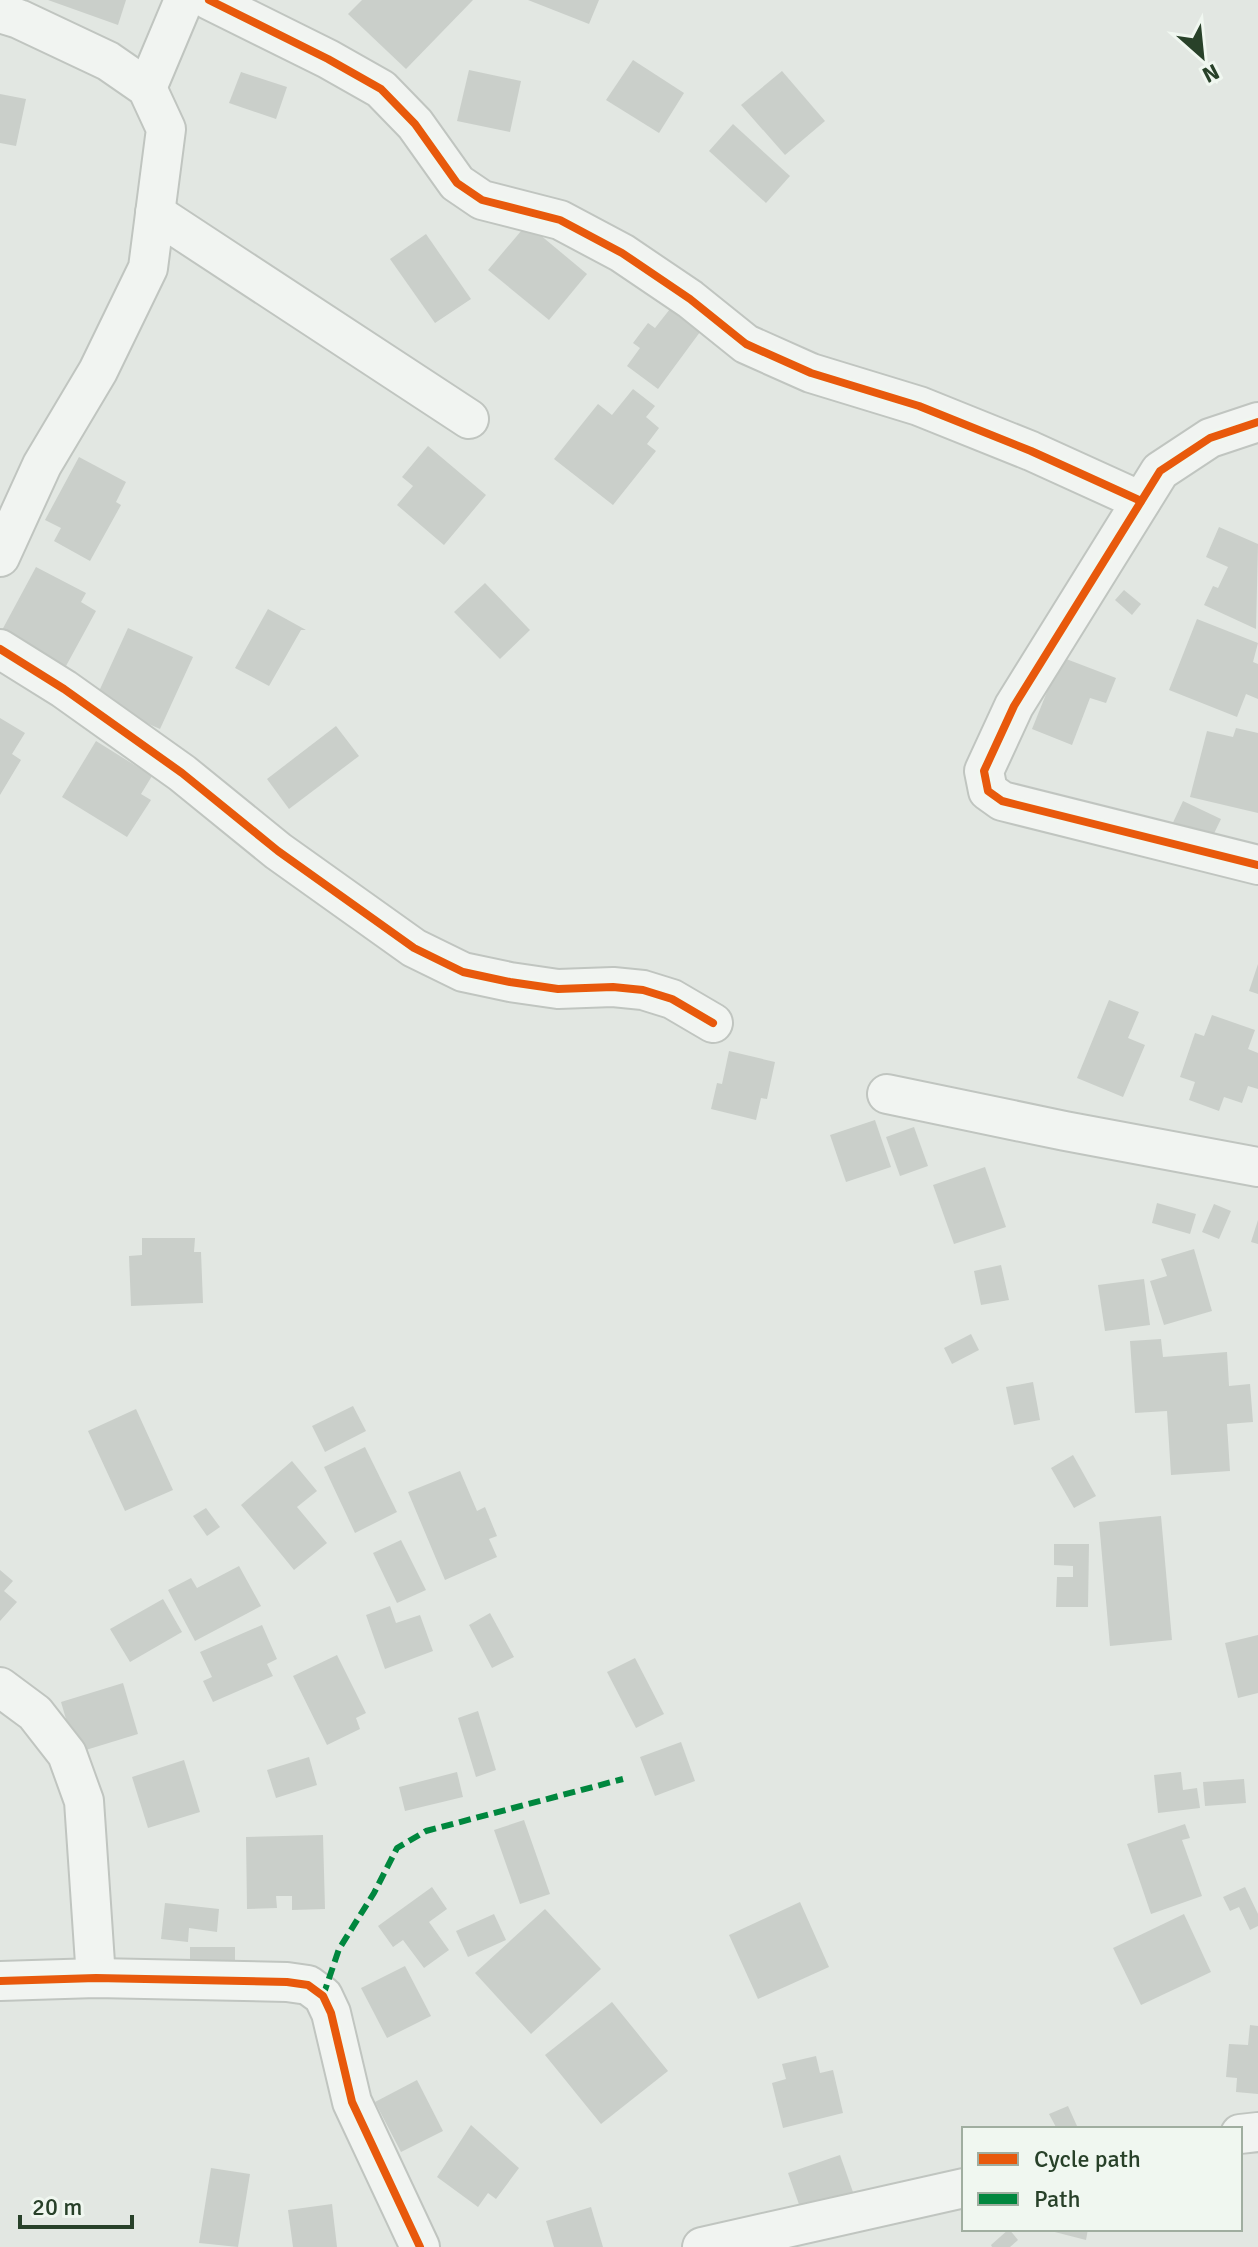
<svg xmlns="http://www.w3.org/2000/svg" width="1258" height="2247" viewBox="0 0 1258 2247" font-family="Signika,sans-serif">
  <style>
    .building { fill: #cacfca }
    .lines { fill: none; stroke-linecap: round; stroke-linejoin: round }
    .street-casing { stroke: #c0c5c0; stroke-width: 42 }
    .street { stroke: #f1f4f1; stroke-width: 38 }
    .quiet { stroke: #00873e; stroke-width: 6; stroke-dasharray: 12 6; stroke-linecap: butt }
    .cycleway-casing { stroke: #f0f7f0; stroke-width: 13 }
    .cycleway { stroke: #e8590c; stroke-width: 8 }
  </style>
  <rect width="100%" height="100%" fill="#e2e7e2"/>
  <g class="building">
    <polygon points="48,0 126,0 118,25"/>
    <polygon points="362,0 473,0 406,69 348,14"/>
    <polygon points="528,0 599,0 589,24"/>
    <polygon points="633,60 684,93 659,133 606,100"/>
    <polygon points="469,70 521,81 510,132 457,121"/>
    <polygon points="782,71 825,121 785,155 741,105"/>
    <polygon points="241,72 287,87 276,119 229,103"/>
    <polygon points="0,94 26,99 16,146 0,143"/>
    <polygon points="733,124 790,176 766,203 709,151"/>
    <polygon points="527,224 587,274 549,320 488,270"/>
    <polygon points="426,234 471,299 435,323 390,259"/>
    <polygon points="670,309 700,332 658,389 627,366 640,348 633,343 648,323 655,328"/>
    <polygon points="633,389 655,406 646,417 659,428 647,444 656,451 613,505 554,459 598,404 612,415"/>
    <polygon points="428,446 486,495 444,545 397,505 413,486 402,477"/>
    <polygon points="79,457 126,482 116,502 121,505 90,561 54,541 61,528 45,520"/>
    <polygon points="1219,527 1258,544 1256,629 1204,605 1213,586 1218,588 1228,567 1206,557"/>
    <polygon points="36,567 86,593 81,602 96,611 66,666 1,632"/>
    <polygon points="485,583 530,630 500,659 454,612"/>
    <polygon points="1124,590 1141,604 1132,615 1115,600"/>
    <polygon points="268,609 306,630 301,630 269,686 235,668"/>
    <polygon points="1197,619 1258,643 1253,662 1258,664 1258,699 1246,694 1237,717 1169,690"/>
    <polygon points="128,628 193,657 160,729 95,700"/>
    <polygon points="1061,657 1116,678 1106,703 1090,698 1072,745 1032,729"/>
    <polygon points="0,718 25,733 12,754 21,760 0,795"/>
    <polygon points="336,726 359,756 289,809 267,779"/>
    <polygon points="1236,728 1258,733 1258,813 1190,797 1207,731 1233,737"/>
    <polygon points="96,741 152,776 141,794 151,800 127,837 62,797"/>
    <polygon points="1183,801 1221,819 1208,846 1170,829"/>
    <polygon points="1258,964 1258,994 1249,991"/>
    <polygon points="1109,1000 1139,1012 1128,1038 1145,1045 1123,1097 1077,1078"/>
    <polygon points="1212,1015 1255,1030 1248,1049 1258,1053 1258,1089 1248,1086 1242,1103 1224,1097 1219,1111 1189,1100 1195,1082 1180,1077 1195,1033 1204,1036"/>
    <polygon points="729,1051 775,1062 767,1099 761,1098 756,1120 711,1109 717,1083 722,1084"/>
    <polygon points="875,1120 891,1167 846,1182 830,1135"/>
    <polygon points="914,1127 928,1166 900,1176 886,1137"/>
    <polygon points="985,1167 1006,1227 954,1244 933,1185"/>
    <polygon points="1157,1203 1196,1214 1190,1234 1152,1223"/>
    <polygon points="1214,1204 1231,1211 1219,1239 1202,1232"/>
    <polygon points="1258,1220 1258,1244 1251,1242"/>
    <polygon points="142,1238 195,1238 194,1252 201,1252 203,1303 131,1306 129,1256 142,1255"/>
    <polygon points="1194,1249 1212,1311 1164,1325 1150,1281 1167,1276 1161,1259"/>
    <polygon points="1001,1265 1009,1300 981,1305 974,1271"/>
    <polygon points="1144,1279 1150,1325 1105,1331 1098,1285"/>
    <polygon points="971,1334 979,1350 952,1364 944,1348"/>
    <polygon points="1161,1339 1163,1357 1227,1352 1229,1386 1250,1384 1253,1422 1227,1424 1230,1471 1171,1475 1167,1411 1135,1413 1130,1341"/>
    <polygon points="1033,1382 1040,1420 1014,1425 1006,1387"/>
    <polygon points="353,1406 366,1431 325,1452 312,1426"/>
    <polygon points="136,1409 173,1490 125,1511 88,1431"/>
    <polygon points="365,1447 397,1512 355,1533 324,1467"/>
    <polygon points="1073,1455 1096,1496 1074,1508 1051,1468"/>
    <polygon points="292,1461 317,1491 297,1507 327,1543 294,1570 241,1505"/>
    <polygon points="460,1471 477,1511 485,1507 497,1536 489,1539 497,1557 445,1580 408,1492"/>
    <polygon points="206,1508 220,1527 207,1536 193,1516"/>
    <polygon points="1161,1516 1172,1640 1110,1646 1099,1522"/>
    <polygon points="401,1540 426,1590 397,1603 373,1553"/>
    <polygon points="1054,1544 1089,1544 1088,1607 1056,1607 1057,1577 1073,1577 1073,1566 1054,1565"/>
    <polygon points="239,1566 261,1606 195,1641 168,1590 191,1578 197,1588"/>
    <polygon points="0,1570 13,1581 4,1591 17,1602 0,1621"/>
    <polygon points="163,1599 182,1632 130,1662 110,1629"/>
    <polygon points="390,1606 396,1623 420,1615 433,1651 385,1669 366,1615"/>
    <polygon points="490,1613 514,1657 492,1668 469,1625"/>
    <polygon points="262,1625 277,1659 267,1664 273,1676 213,1702 203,1681 212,1677 200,1652"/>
    <polygon points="1258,1635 1258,1693 1238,1698 1225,1643"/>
    <polygon points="337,1655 366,1713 356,1718 360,1729 327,1745 293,1676"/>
    <polygon points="635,1658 664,1714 636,1728 607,1672"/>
    <polygon points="123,1683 138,1734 76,1753 61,1702"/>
    <polygon points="478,1711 496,1770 476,1777 458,1718"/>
    <polygon points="681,1742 695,1781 655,1796 640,1757"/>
    <polygon points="309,1757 317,1785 276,1798 267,1770"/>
    <polygon points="184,1760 200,1812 148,1828 132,1777"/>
    <polygon points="457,1772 463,1797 405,1811 399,1787"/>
    <polygon points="1181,1772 1183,1790 1197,1788 1200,1808 1158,1813 1154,1775"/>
    <polygon points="1244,1779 1246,1803 1205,1806 1203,1782"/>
    <polygon points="524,1820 550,1894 520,1904 494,1830"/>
    <polygon points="1185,1824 1190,1838 1182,1840 1202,1896 1151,1914 1127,1844"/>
    <polygon points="323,1835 325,1909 292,1910 292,1896 276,1896 277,1908 247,1909 246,1837"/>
    <polygon points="432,1887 447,1909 429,1922 449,1950 424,1968 403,1940 393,1947 378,1926"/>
    <polygon points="1245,1887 1258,1914 1258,1926 1250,1930 1239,1907 1230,1911 1223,1897"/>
    <polygon points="800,1902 829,1967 758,1999 729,1935"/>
    <polygon points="165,1903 219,1909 217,1932 189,1928 188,1942 161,1939"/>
    <polygon points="545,1909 601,1969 531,2034 475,1973"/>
    <polygon points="494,1914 506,1940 468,1957 456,1931"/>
    <polygon points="1184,1914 1211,1972 1141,2005 1113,1948"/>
    <rect x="190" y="1947" width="45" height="30"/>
    <polygon points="405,1966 431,2016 387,2038 361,1988"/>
    <polygon points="612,2002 668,2071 601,2124 545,2055"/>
    <polygon points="1250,2025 1258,2026 1258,2094 1236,2092 1237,2078 1226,2077 1229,2044 1248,2045"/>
    <polygon points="816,2056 820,2073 833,2070 843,2113 783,2128 772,2083 786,2079 782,2064"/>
    <polygon points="417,2080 443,2131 401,2152 375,2102"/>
    <polygon points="1068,2106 1077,2126 1057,2129 1049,2114"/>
    <polygon points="471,2125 519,2168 496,2199 488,2193 478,2207 437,2177"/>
    <polygon points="840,2155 854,2195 802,2213 788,2173"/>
    <polygon points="211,2168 250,2174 238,2247 199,2243"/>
    <polygon points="332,2204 337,2247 293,2247 288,2210"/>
    <polygon points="591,2207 603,2247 554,2247 546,2221"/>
    <polygon points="1009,2229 1018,2240 1010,2247 992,2247 991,2245"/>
    <polygon points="1043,2229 1088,2229 1086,2240"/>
  </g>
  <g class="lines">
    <g class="street-casing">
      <g id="street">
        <polyline points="209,0 328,59 381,89 415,124 457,183 482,200 560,220 622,253 690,299 746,344 811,373 919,406 1031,451 1141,501"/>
        <polyline points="0,13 19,19 108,61 147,88 166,129 148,268 98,371 42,465 0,557"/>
        <polyline points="147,88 184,0"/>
        <polyline points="155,213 469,419"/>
        <polyline points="1258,422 1210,438 1160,471 1014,706 984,771 988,791 1002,801 1258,865"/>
        <polyline points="0,649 64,689 182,773 278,851 414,948 463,972 510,982 558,989 613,987 643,990 672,999 713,1023"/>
        <polyline points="887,1094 1065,1131 1258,1167"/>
        <polyline points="0,1687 35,1713 67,1754 84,1801 96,1978"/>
        <polyline points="0,1981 96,1978 287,1982 308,1985 323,1996 331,2013 352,2102 420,2247"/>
        <polyline points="1240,2134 1258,2132"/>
        <polyline points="702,2247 964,2188"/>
      </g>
    </g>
    <use href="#street" class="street"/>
    <polyline class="quiet" points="323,1996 339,1949 374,1893 397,1848 426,1831 623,1779"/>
    <g class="cycleway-casing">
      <g id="cycleway">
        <polyline points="209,0 328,59 381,89 415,124 457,183 482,200 560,220 622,253 690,299 746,344 811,373 919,406 1031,451 1141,501"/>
        <polyline points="1258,422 1210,438 1160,471 1014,706 984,771 988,791 1002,801 1258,865"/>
        <polyline points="0,649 64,689 182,773 278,851 414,948 463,972 510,982 558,989 613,987 643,990 672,999 713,1023"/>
        <polyline points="0,1981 96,1978 287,1982 308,1985 323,1996 331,2013 352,2102 420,2247"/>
      </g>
    </g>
    <use href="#cycleway" class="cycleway"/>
  </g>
  <rect x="962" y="2127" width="280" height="104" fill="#f0f7f0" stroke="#a0aea0" stroke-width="2"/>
  <rect x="978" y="2153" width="40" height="12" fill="#e8590c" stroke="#a0aea0" stroke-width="2"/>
  <text x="1034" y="2167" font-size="24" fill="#284129">Cycle path</text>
  <rect x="978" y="2193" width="40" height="12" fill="#00873e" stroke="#a0aea0" stroke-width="2"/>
  <text x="1034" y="2207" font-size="24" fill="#284129">Path</text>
  <g transform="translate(1202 56) rotate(153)" stroke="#f0f7f0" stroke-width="6" paint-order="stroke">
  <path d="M0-6L14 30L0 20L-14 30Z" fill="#284129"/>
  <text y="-12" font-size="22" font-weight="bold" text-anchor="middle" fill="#284129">N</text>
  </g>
  <path d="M20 2215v12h112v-12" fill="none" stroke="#284129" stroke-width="4"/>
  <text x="32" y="2215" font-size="24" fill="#284129" stroke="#f0f7f0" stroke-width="6" paint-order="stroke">20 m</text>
</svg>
